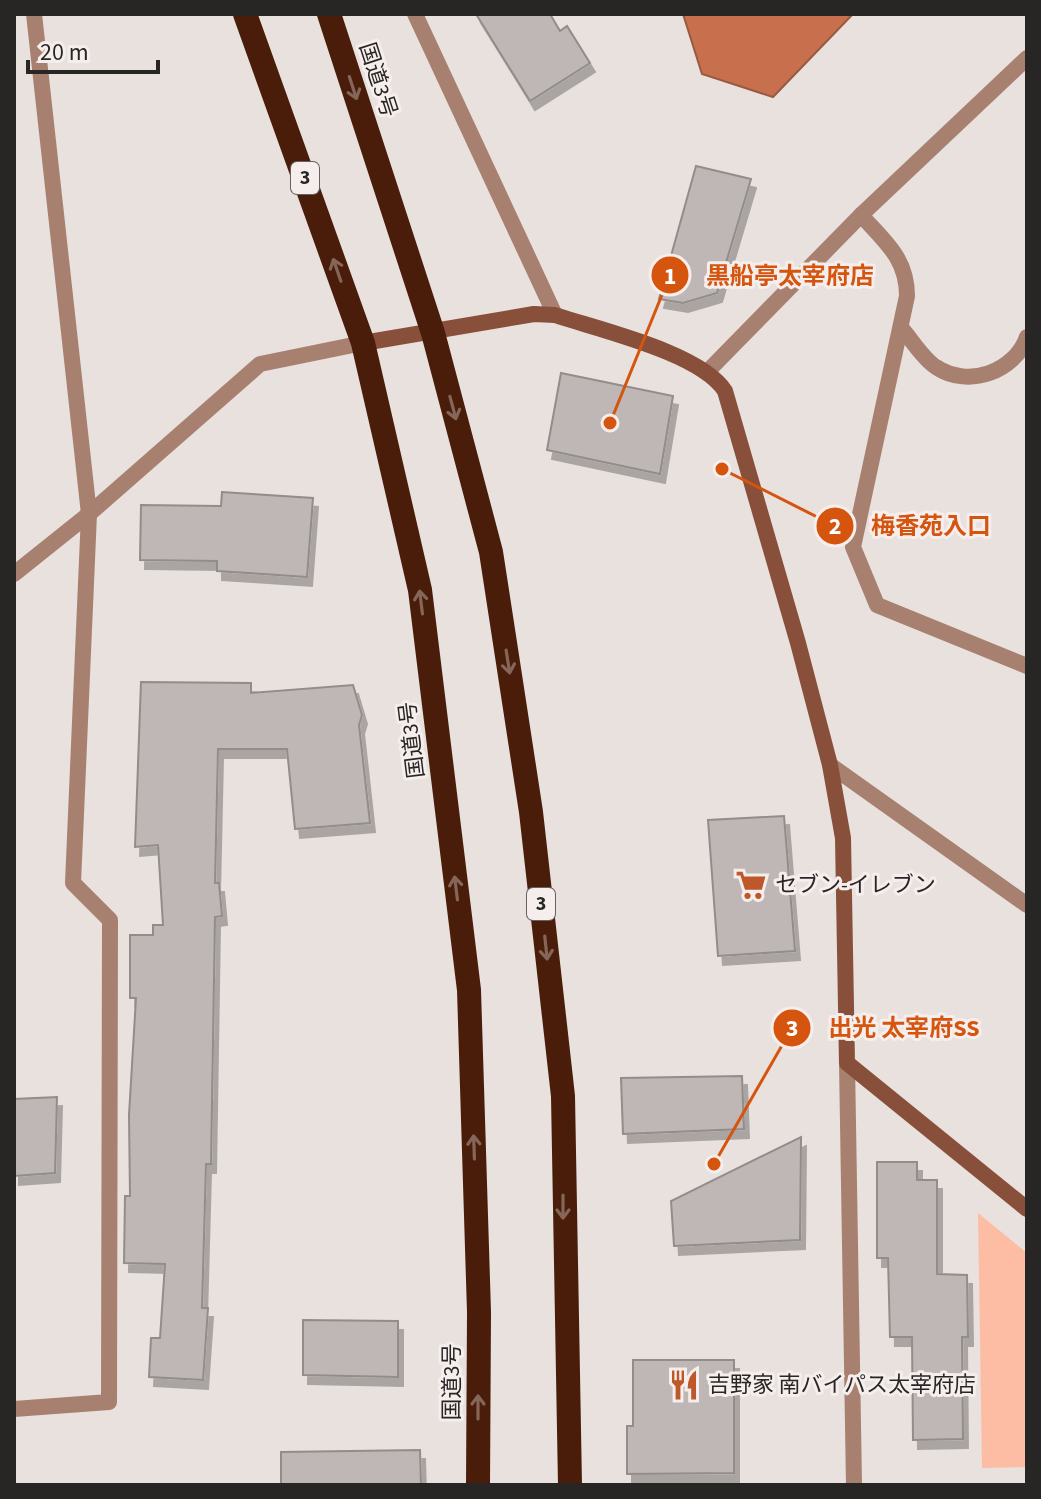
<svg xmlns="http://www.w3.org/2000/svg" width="1041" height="1499" viewBox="0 0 1041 1499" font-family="'Source Sans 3','Noto Sans JP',sans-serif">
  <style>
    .green { fill: #fcbda4 }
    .water { fill: #c8704d; stroke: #985a41; stroke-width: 2 }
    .building { fill: #beb7b5; stroke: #938d8a; stroke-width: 2; filter: url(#shadow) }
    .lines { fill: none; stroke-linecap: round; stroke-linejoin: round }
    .street { stroke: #a88070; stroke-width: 16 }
    .secondary { stroke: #88503a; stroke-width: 16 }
    .highway { stroke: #491d0a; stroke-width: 24 }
    .oneway { stroke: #856659 }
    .labels { text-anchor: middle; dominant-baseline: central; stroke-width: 6; stroke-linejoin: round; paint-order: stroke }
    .shield { fill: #f5eeec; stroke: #666261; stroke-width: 2 }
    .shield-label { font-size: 20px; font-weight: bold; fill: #282625 }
    .street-label { font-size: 22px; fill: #282625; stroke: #f5eeec }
    .poi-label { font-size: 22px; fill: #282625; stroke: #f5eeec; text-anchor: start }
    .leader { fill: none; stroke: #d5540e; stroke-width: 3 }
    .callout-dot { fill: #d5540e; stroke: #f5eeec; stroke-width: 3 }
    .mark-label { font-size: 24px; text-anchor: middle; font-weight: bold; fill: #fff }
    .callout-label { font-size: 24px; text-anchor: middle; font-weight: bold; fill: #d5540e; stroke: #f5eeec; stroke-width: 6; stroke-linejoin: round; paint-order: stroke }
  </style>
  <defs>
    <filter id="shadow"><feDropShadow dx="5" dy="9" stdDeviation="0" flood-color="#0004"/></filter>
  </defs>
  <rect width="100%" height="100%" fill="#e8e1de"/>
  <polygon class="green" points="978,1213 1027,1253 1027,1467 982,1468"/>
  <polygon class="water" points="683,14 853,14 773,97 702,74"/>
  <g class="building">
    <polygon points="476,14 550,14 560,31 567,26 590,63 530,101"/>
    <polygon points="696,166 751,179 717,293 683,303 659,299"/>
    <polygon points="561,373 673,396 660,474 547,450"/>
    <polygon points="222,492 313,498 307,577 217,571 217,561 140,560 141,505 221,506"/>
    <polygon points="141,682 251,683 251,693 353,685 362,715 359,725 370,823 295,829 287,749 218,749 215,883 219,883 222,916 215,917 211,1164 206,1164 202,1308 208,1308 203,1380 149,1377 151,1338 160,1338 165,1264 124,1263 125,1196 130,1196 129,1115 136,998 130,998 130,935 153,935 153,925 163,925 158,845 135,847"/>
    <polygon points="784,816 795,951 718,956 708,820"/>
    <polygon points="742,1076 744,1129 623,1134 621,1078"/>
    <polygon points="57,1097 55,1173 14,1176 14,1099"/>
    <polygon points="801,1137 800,1240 674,1246 671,1201"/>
    <polygon points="877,1162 917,1162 917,1180 937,1180 937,1274 967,1275 968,1337 962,1337 963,1439 913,1440 912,1337 890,1337 888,1258 877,1258"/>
    <polygon points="303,1320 398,1321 398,1377 303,1375"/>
    <polygon points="633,1360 734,1360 734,1473 627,1474 627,1426 633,1426"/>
    <polygon points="420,1450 421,1485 281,1485 281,1452"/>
  </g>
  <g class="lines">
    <g class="street">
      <polyline points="415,14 555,315"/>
      <path d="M 861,215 C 885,242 907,258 907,296 L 853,547 L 877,605 L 1027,666"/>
      <path d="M 902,329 C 912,340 923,359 936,367 C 969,389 1015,371 1027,337"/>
      <polyline points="708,371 861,215 1027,58"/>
      <polyline points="14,574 89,514 260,364 363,343"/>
      <polyline points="830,765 1027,905"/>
      <polyline points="847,1063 854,1485"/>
      <polyline points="14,1409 109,1402 110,920 73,883 89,514 34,14"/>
    </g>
    <path class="secondary" d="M 363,343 L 534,314 L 555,315 C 600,330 701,353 725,391 L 798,643 L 830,765 L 843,838 L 847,1063 L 1027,1209"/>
    <g class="highway">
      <polyline points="245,14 363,343 420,590 469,990 479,1312 478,1485"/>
      <polyline points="329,14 433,333 491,552 531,812 563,1096 570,1485"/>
    </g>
  </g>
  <defs><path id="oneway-shaft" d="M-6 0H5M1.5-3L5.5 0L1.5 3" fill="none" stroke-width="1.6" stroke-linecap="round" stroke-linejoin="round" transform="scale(2)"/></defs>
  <g class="oneway">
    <use href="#oneway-shaft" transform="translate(353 88) rotate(72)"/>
    <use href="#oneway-shaft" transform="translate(337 270) rotate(-109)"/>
    <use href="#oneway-shaft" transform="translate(453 408) rotate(75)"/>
    <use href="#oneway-shaft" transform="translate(421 602) rotate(-97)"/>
    <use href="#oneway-shaft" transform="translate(508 662) rotate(81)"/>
    <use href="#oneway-shaft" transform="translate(456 888) rotate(-97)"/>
    <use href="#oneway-shaft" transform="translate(546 948) rotate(84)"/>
    <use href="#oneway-shaft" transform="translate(474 1147) rotate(-92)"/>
    <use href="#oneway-shaft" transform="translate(563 1207) rotate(90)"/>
    <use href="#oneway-shaft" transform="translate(478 1407) rotate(-90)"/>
  </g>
  <defs>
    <g id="supermarket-bare" transform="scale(2.4)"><path d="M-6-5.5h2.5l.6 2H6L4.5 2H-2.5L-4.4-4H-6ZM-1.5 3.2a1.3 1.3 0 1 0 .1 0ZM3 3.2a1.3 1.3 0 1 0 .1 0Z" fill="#be582b" stroke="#f5eeec" stroke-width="2.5" paint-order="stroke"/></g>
    <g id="restaurant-bare" transform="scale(2.4)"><path d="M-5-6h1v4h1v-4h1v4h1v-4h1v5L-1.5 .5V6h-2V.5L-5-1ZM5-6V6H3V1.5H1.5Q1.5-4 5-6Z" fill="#be582b" stroke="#f5eeec" stroke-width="2.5" paint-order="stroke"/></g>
  </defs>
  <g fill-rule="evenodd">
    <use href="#supermarket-bare" x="751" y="885"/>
    <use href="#restaurant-bare" x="684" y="1385"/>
  </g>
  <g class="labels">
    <g class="shield">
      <rect x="291" y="162" width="28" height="32" rx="6"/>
      <rect x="527" y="888" width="28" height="32" rx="6"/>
    </g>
    <g class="shield-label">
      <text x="305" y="178">3</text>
      <text x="541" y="904">3</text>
    </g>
    <g class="street-label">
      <text transform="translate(378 80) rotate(72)">国道3号</text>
      <text transform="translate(412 740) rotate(-97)">国道3号</text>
      <text transform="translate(452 1382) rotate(-90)">国道3号</text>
    </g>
    <g class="poi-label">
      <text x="775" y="885">セブン-イレブン</text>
      <text x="708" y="1385">吉野家 南バイパス太宰府店</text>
    </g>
  </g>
  <path class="leader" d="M610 423L670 275M722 469L835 526M714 1164L792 1028"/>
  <g class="callout-dot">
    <circle cx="610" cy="423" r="8"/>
    <circle cx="722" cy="469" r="8"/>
    <circle cx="714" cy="1164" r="8"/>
    <circle cx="670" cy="275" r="20"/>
    <circle cx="835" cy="526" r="20"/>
    <circle cx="792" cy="1028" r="20"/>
  </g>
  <g class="mark-label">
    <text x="670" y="284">1</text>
    <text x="835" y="534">2</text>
    <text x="792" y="1036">3</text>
  </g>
  <g class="callout-label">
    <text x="790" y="284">黒船亭太宰府店</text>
    <text x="931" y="534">梅香苑入口</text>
    <text x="904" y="1036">出光 太宰府SS</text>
  </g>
  <rect width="1041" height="1499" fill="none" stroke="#282625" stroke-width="32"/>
  <path d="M28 60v12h130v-12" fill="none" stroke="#282625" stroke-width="4"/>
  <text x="40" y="60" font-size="24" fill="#282625" stroke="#f5eeec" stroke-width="6" paint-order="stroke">20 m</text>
</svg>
